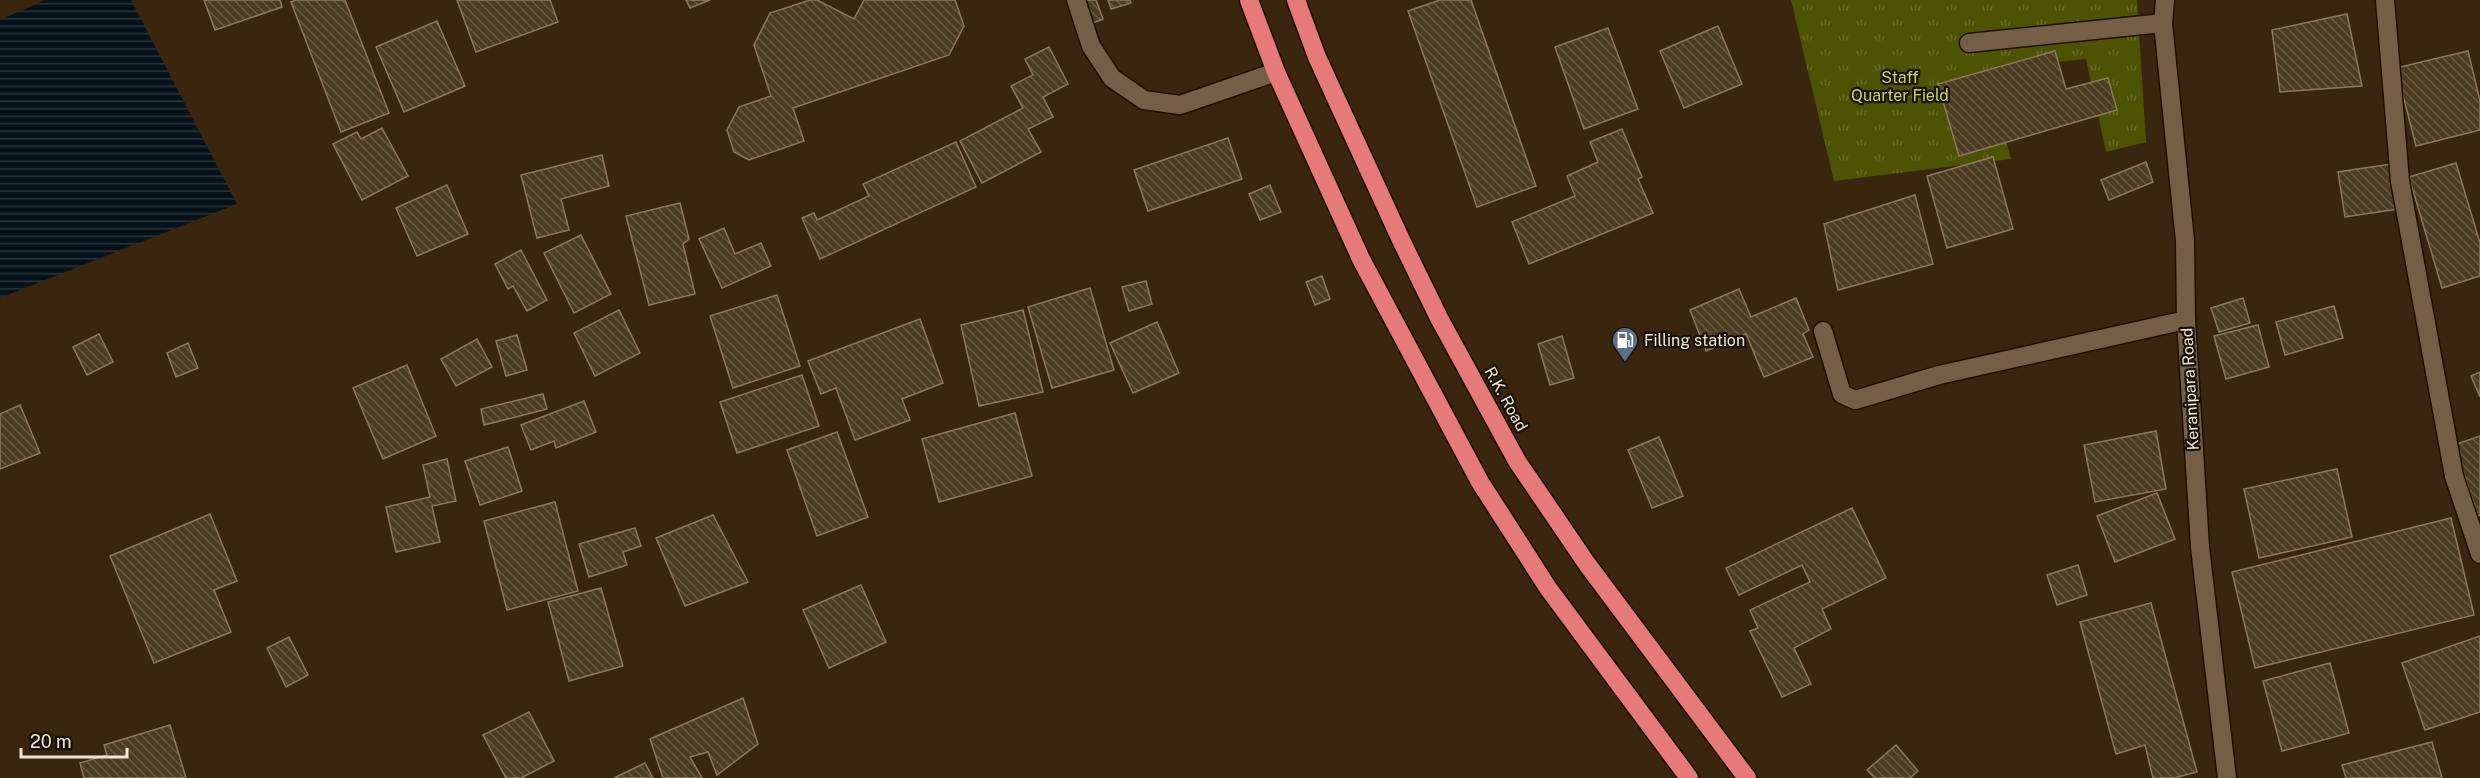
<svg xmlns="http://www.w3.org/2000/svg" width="2480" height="778" viewBox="0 0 2480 778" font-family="'Public Sans',sans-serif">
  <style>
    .park { fill: url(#park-tufts) }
    .water { fill: url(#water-rules) }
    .building { fill: url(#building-back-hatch); stroke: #8b795d; stroke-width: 1.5 }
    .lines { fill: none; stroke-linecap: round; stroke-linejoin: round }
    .lane-casing { stroke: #200f00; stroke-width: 21 }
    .street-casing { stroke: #200f00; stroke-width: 21 }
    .highway-casing { stroke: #200f00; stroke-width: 21 }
    .lane { stroke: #745e46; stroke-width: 18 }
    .street { stroke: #745e46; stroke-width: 18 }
    .highway { stroke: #e57a78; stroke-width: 18 }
    .labels { text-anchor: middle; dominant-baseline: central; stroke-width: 4.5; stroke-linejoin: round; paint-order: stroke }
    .park-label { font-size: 16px; fill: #c7d65c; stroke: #1a1208 }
    .poi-label { font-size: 16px; fill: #f2e5d7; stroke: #1a1208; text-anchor: start }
    .street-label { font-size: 16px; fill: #f2e5d7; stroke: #1a1208 }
  </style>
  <defs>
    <pattern id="park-tufts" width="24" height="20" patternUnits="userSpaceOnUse" patternTransform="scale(1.5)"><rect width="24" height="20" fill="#4c5303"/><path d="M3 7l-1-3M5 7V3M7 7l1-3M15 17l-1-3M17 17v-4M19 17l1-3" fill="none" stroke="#666c27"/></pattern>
    <pattern id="water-rules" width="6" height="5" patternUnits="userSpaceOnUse" patternTransform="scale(1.5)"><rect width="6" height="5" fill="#07131a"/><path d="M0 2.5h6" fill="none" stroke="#2c353b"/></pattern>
    <pattern id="building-back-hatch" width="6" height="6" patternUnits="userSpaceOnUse" patternTransform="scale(1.5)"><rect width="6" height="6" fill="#4c3c22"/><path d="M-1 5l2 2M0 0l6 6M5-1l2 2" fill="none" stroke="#665841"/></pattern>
  </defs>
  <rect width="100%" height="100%" fill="#3a260f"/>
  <polygon class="park" points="1791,0 2137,0 2146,142 2106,152 2086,59 1987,69 2011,159 1834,181"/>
  <polygon class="water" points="45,0 131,0 237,204 0,298 0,20"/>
  <g class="building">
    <polygon points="204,0 280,0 282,7 215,30"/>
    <polygon points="296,0 345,0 389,113 341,132 291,2"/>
    <polygon points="457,0 550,0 558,22 476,52"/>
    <polygon points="686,0 710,0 690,8"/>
    <polygon points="810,0 817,0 854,19 864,0 955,0 964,26 949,55 793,108 804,141 749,160 734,152 727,130 739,107 771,96 754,45 770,13"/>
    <polygon points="1069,0 1096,0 1103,19 1080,28"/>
    <polygon points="1108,0 1130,0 1131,3 1111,9"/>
    <polygon points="1440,0 1471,0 1536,186 1477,207 1408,11"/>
    <polygon points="2347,14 2362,86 2280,92 2272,30"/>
    <polygon points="437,21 465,86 404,112 376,47"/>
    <polygon points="1718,26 1742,84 1684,108 1660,51"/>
    <polygon points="1608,28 1638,109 1584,129 1555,47"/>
    <polygon points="1049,47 1068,84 1043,97 1053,117 1028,129 1041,152 982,183 960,141 1023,108 1011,86 1033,75 1025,59"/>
    <polygon points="2055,51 2066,89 2108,78 2117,110 1959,156 1938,84"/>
    <polygon points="2468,51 2480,101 2480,130 2416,146 2396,68"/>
    <polygon points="382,128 408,176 362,200 333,144 357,132 361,139"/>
    <polygon points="1622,129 1642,177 1638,179 1653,213 1529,264 1512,222 1575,196 1567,176 1598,162 1590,142"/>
    <polygon points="1228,138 1242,179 1148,211 1134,170"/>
    <polygon points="956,142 976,187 820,259 802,218 814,213 817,220 869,196 863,184"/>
    <polygon points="602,155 609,186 561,199 569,230 537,238 521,175"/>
    <polygon points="1993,157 2013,229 1947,248 1927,176"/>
    <polygon points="2146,162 2153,182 2109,200 2101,180"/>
    <polygon points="2456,163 2480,243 2480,276 2442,288 2409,177"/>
    <polygon points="2391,164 2398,209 2345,217 2338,172"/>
    <polygon points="447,185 468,234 417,256 396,208"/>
    <polygon points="1270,185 1281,212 1260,220 1249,194"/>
    <polygon points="1915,195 1933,264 1838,290 1824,224"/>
    <polygon points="680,203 689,239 683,244 695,294 649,305 626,216"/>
    <polygon points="724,228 735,254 761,243 771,266 722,288 699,239"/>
    <polygon points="581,235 611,294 574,313 544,253"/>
    <polygon points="521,250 547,300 527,311 513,286 508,289 495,264"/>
    <polygon points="1322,276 1330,299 1315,305 1306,282"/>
    <polygon points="1146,281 1152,304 1129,311 1122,287"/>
    <polygon points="1090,288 1114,370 1052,388 1028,307"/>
    <polygon points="1739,289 1751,317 1796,298 1809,330 1803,334 1813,357 1764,377 1746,334 1706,351 1690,310"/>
    <polygon points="777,295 800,366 733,388 710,316"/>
    <polygon points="2243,298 2250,323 2219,332 2211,308"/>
    <polygon points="2334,306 2343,338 2285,355 2276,322"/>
    <polygon points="619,310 640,353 595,376 574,333"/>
    <polygon points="1023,310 1043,392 979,406 961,325"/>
    <polygon points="920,319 943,383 902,399 910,420 855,440 836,388 821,394 808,361"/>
    <polygon points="1157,322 1179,373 1133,393 1110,343"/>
    <polygon points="2258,325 2269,367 2226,379 2214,336"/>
    <polygon points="99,334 113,362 87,375 73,347"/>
    <polygon points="517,335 527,370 506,376 496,341"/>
    <polygon points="1562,336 1574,378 1550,385 1538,344"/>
    <polygon points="477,339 492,367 456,386 441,359"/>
    <polygon points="188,343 198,368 176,377 167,353"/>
    <polygon points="407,365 436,436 383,459 353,388"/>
    <polygon points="2480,372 2480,397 2471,376"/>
    <polygon points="802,375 819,426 737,453 720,402"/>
    <polygon points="543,394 547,409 484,425 481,409"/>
    <polygon points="584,401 596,432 556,448 554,441 531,450 521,425"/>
    <polygon points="20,405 40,453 0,469 0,414"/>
    <polygon points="1015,413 1032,476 939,502 922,439"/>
    <polygon points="2156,431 2166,489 2095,502 2084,445"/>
    <polygon points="837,432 868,517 817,536 787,450"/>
    <polygon points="2480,436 2480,515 2478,516 2454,445"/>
    <polygon points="1659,437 1683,496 1652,508 1628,450"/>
    <polygon points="508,447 522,491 480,505 465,461"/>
    <polygon points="447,459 456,501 432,506 440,542 396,552 386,507 430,497 423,465"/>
    <polygon points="2337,469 2352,537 2259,558 2244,489"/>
    <polygon points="2157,493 2175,539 2115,562 2097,516"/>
    <polygon points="555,502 578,591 507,610 484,521"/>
    <polygon points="1852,508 1886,578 1822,609 1831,629 1794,648 1811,684 1782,697 1750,631 1758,628 1750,610 1810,582 1802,565 1739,595 1726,568"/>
    <polygon points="210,514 237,581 214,590 231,632 154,663 110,556"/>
    <polygon points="713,515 748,582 685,606 656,538"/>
    <polygon points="2451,518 2474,615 2255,668 2232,572"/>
    <polygon points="635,528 641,546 623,552 627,565 589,577 579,544"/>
    <polygon points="2078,565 2087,595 2057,605 2047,575"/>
    <polygon points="861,585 886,642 829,668 803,610"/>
    <polygon points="601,588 623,666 569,681 548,602"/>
    <polygon points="2151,603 2197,772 2174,778 2153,778 2145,745 2116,754 2080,622"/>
    <polygon points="2480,636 2480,712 2425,730 2402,663"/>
    <polygon points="289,637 308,675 286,687 267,648"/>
    <polygon points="2330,663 2349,733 2282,751 2263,681"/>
    <polygon points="743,698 758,744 717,775 708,752 690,757 702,778 663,778 650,739"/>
    <polygon points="529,712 554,761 521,778 506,778 483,735"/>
    <polygon points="170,725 186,778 84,778 80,763 107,755 104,745"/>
    <polygon points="2432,742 2442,778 2346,778 2342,765"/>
    <polygon points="1896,745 1918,771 1910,778 1875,778 1867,770"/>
    <polygon points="645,763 653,778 614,778"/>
  </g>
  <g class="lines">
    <g class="lane-casing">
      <g id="lane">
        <polyline points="1076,0 1091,46 1112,78 1144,100 1180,105 1276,72"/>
        <polyline points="2400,181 2454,476"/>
        <polyline points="1823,331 1842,394 1855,400 1939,375 2186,320"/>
      </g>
    </g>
    <g class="street-casing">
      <g id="street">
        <polyline points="2165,0 2163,23 2185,241 2186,320 2200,547 2227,778"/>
        <polyline points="2385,0 2400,181"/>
        <polyline points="1969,43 2163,23"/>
        <polyline points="2454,476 2480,554"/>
      </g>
    </g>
    <g class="highway-casing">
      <g id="highway">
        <polyline points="1249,0 1276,72 1361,259 1480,482 1548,588 1689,778"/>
        <polyline points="1296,0 1317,57 1401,240 1439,318 1517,461 1587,564 1747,778"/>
      </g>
    </g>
    <use href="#lane" class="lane"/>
    <use href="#street" class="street"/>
    <use href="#highway" class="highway"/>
  </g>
  <defs>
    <g id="fuel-pin" transform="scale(1.35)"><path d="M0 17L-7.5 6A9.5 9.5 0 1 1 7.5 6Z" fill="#5c6f8a" stroke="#1a1208"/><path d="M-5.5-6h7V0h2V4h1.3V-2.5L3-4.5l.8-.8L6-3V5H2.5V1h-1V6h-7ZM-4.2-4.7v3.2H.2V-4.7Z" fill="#fff"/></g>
  </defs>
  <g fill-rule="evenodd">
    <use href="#fuel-pin" x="1625" y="340"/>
  </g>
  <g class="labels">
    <g class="park-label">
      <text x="1900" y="77">Staff<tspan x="1900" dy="18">Quarter Field</tspan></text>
    </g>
    <g class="poi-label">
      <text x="1644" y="340">Filling station</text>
    </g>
    <g class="street-label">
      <text transform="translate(2190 389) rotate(-93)">Keranipara Road</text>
      <text transform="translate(1506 399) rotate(61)">R.K. Road</text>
    </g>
  </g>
  <path d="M21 748v9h106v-9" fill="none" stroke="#f2e5d7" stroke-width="3"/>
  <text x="30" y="748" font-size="18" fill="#f2e5d7" stroke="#1a1208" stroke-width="4.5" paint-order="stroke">20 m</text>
</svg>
